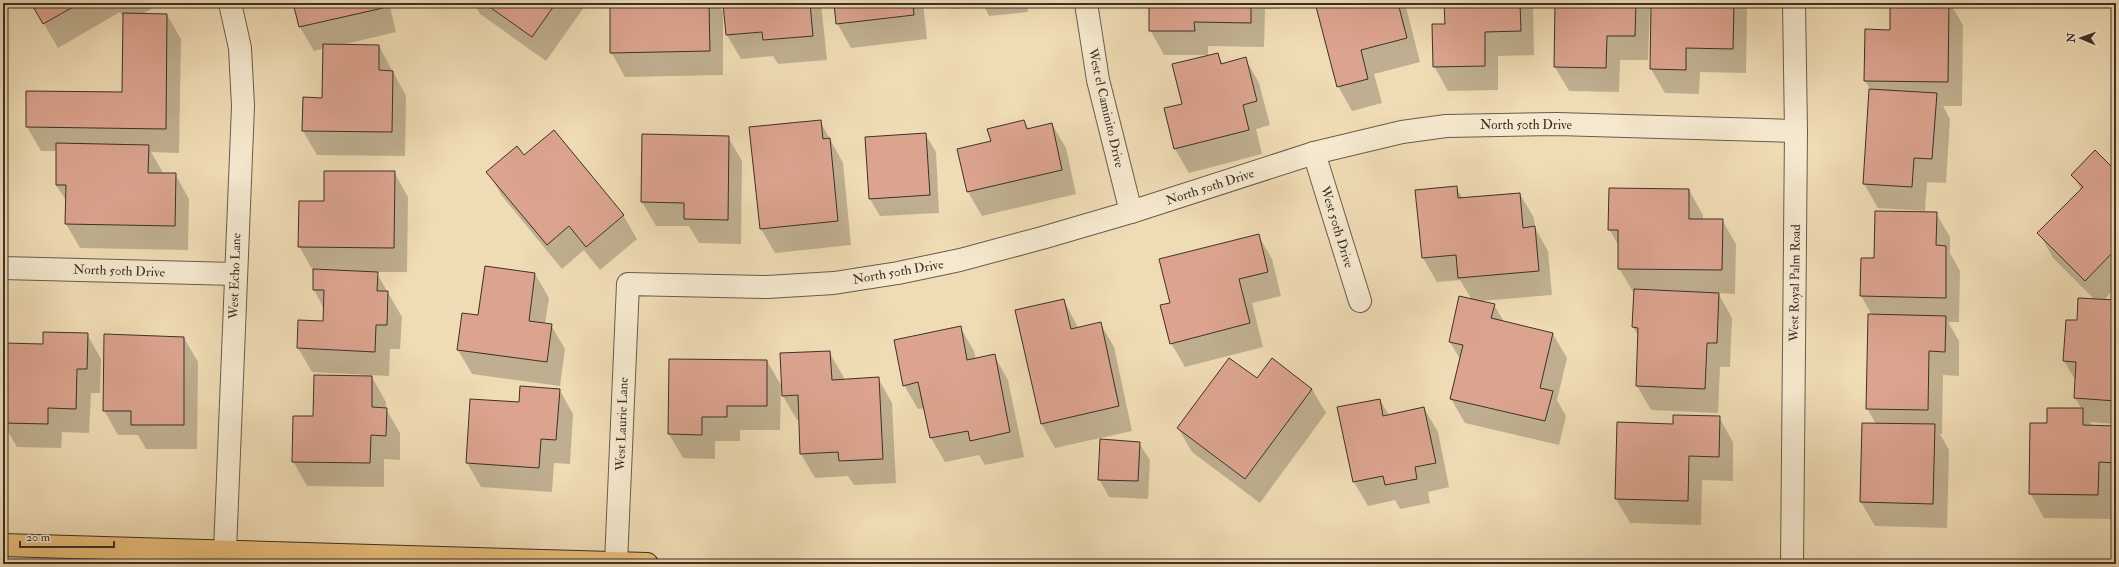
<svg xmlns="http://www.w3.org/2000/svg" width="2119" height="567" viewBox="0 0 2119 567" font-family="'IM FELL Double Pica',serif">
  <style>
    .shadow { fill: #0003 }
    .building { fill: #dca48f; stroke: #3d3029 }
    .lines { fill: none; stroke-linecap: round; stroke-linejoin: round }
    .street-casing { stroke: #6a5b4c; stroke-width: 24 }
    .primary-casing { stroke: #3d3029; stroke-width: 24 }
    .street { stroke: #f5e8ce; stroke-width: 22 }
    .primary { stroke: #e8be7a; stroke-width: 22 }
    .labels { text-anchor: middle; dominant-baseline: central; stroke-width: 4; stroke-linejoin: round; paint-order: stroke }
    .street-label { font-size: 13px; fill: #3d3029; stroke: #f5e8ce }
  </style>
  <rect width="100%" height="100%" fill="#efdbb4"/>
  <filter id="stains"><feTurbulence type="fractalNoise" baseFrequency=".005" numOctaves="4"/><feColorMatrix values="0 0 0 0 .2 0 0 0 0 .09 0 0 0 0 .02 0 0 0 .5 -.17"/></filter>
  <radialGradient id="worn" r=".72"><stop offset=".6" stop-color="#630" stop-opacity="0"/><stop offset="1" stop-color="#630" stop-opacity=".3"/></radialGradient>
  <g class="shadow">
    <polygon points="32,3 161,3 141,15 167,15 181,39 179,153 151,152 162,171 162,174 175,174 189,199 188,250 80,248 66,224 67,202 56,185 57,151 41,151 27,127 123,93 124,18 120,12 58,48"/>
    <polygon points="294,3 389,3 396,32 341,45 379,46 406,96 405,156 317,155 303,131 323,99 324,48 314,51 300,27"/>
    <polygon points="474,3 587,3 546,61 480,14"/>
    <polygon points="611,3 717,3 723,12 723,75 625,77 611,52"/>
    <polygon points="724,3 821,3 827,60 778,64 773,56 741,59 727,35"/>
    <polygon points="835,3 923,3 927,39 851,48 837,23"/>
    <polygon points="948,3 1027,3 1028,12 989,16 984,6 951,9"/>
    <polygon points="1150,3 1279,3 1279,9 1265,9 1264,47 1208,46 1208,55 1164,55 1150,30"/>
    <polygon points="1316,3 1405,3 1420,62 1374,74 1382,103 1352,111 1338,86"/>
    <polygon points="1445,3 1533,3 1534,55 1498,56 1498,90 1448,91 1434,66 1446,25"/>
    <polygon points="1556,3 1650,3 1648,60 1620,60 1619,92 1569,91 1555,67"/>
    <polygon points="1652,3 1747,3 1746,73 1700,72 1699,94 1665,93 1651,69"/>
    <polygon points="1891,3 1950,3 1963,25 1962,106 1943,106 1950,119 1946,183 1927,182 1925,211 1878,208 1864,184 1871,90 1865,81 1890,31"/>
    <polygon points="2036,3 2075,3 2075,5 2037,4"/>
    <polygon points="1217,54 1223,64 1245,58 1259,83 1270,125 1256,129 1262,154 1189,173 1175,149 1183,105"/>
    <polygon points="3,115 4,117 3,155"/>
    <polygon points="820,121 843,163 851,245 775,253 761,229"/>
    <polygon points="1024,121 1029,130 1052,124 1066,148 1076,194 982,216 968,192 958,150 992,142"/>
    <polygon points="925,134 936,152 939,213 880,216 870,199"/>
    <polygon points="728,137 742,161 741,244 699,243 689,226 656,226 642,202"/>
    <polygon points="524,156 623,215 637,239 600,270 584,250 562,269 502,196 488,172"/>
    <polygon points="394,172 408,197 407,272 376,272 402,317 400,349 390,349 389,376 312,372 298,348 324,322 324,309 314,290 313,271 299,246 325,202"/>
    <polygon points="2116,172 2116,287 2103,301 2116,301 2116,424 2090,422 2092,426 2116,427 2116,486 2112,486 2112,519 2044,518 2030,493 2048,424 2082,409 2075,398 2076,381 2064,361 2078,322 2095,300 2053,258 2039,233 2081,190 2073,175"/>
    <polygon points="1456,187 1463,199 1520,194 1534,218 1535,228 1548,251 1552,295 1480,301 1494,305 1505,323 1553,334 1567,358 1557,400 1566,416 1559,445 1465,423 1451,399 1461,361 1450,342 1472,300 1460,280 1437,282 1423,258"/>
    <polygon points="1689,190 1703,215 1703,220 1722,220 1736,244 1735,294 1718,293 1732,318 1730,367 1720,367 1718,413 1651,410 1637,386 1639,337 1633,327 1635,293 1633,292 1619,268 1619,246 1609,229"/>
    <polygon points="1936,213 1950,237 1950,253 1960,271 1959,322 1948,322 1959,341 1959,376 1943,375 1942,434 1940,434 1949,450 1947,528 1875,526 1861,502 1863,424 1876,424 1867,408 1872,315 1861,296 1875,259"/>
    <polygon points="1258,235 1272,259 1281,296 1252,303 1263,347 1185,367 1171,343 1172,304"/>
    <polygon points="535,274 549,298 545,324 551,325 565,349 560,386 472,374 458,350 479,316"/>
    <polygon points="1064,300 1078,328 1100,323 1114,347 1132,431 1055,448 1041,423"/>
    <polygon points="960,327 974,351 976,359 994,355 1008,380 1024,457 985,465 979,455 945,462 931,438 925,408 918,409 904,385"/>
    <polygon points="87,334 101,359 100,393 91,393 89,433 62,432 61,448 17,447 3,423 3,407 44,345"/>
    <polygon points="184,338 198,362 197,449 146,449 138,435 118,435 104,410"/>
    <polygon points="829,352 843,376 844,380 878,378 892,403 896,483 854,485 848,476 815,478 801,454 800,420 797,420 783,396"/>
    <polygon points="670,360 767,361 781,385 780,430 740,430 740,441 715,441 715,459 683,458 669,434"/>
    <polygon points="372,377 386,402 386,409 400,433 400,460 384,459 384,487 307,486 293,461"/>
    <polygon points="1258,380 1312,389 1326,413 1260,503 1192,452 1178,428"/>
    <polygon points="559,389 573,414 570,464 554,463 552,492 481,487 467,463 520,404"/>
    <polygon points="1380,400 1389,415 1424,408 1438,432 1449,487 1428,492 1430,503 1400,509 1395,500 1368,506 1354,482"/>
    <polygon points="1719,417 1733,442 1733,481 1702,480 1701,525 1630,523 1616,499 1674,425"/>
    <polygon points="1139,443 1150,460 1148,499 1109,497 1099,479"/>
  </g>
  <g class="building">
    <polygon points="31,3 80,3 43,24"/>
    <polygon points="293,3 382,3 383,8 299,27"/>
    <polygon points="484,3 556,3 532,37"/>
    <polygon points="610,3 709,3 710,51 610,53"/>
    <polygon points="723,3 810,3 813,36 763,40 762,32 726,35"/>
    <polygon points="834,3 913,3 914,15 836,24"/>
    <polygon points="1149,3 1251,3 1251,23 1194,22 1195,31 1149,31"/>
    <polygon points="1315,3 1398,3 1407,38 1361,50 1368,79 1337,87"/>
    <polygon points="1444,3 1520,3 1521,31 1485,32 1485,66 1433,67 1432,24 1445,24"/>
    <polygon points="1555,3 1636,3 1635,36 1607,36 1606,68 1554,67"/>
    <polygon points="1651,3 1734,3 1733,49 1686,48 1686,70 1650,69"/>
    <polygon points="1890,3 1949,3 1948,82 1864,81 1865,29 1890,30"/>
    <polygon points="123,13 167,14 166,129 26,127 26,91 122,92"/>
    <polygon points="323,44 379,45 379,70 393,71 392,132 302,131 303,97 322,98"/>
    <polygon points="1218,53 1221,64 1246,57 1257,101 1243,105 1249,130 1174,149 1164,108 1182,104 1172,64"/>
    <polygon points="1869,89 1937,93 1932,159 1914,158 1912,187 1863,184"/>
    <polygon points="821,120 823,139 830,138 838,221 760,229 749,127"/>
    <polygon points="1024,120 1027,129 1052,123 1062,170 967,192 957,149 991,141 987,129"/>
    <polygon points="554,130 624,215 586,247 569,226 547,245 486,172 517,146 524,155"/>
    <polygon points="926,133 930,195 869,199 865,137"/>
    <polygon points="642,134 729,136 728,220 684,219 684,203 641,202"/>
    <polygon points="56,143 149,145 148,173 176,173 175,226 65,224 66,185 56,185"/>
    <polygon points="2095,150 2116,171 2116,249 2085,281 2037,233 2083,187 2071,175"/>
    <polygon points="324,171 395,171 394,248 298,247 299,201 324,201"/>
    <polygon points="1457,186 1458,198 1520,193 1523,228 1535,226 1539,271 1458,278 1456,255 1422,258 1415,190"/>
    <polygon points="1609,188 1689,189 1689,219 1723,219 1722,270 1618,269 1618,230 1608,230"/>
    <polygon points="1875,211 1937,212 1936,245 1946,246 1946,298 1860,296 1861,258 1874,258"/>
    <polygon points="1259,234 1268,272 1239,279 1250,323 1170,344 1160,305 1170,303 1159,259"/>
    <polygon points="485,266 535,273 529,321 552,324 547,362 457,350 462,313 478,315"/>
    <polygon points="313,269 378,272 377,291 388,291 387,325 376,325 375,352 297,348 298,320 323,321 324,290 313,290"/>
    <polygon points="1634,289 1719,293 1717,343 1707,343 1705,389 1636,386 1638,328 1632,327"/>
    <polygon points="1459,296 1495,304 1491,318 1553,333 1540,388 1553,391 1545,421 1450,399 1463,345 1449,342"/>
    <polygon points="2078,298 2116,300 2116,401 2074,398 2076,362 2063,361 2066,320 2077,320"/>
    <polygon points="1064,299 1071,329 1101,322 1119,406 1041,424 1015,310"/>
    <polygon points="1868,314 1946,316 1945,352 1929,351 1928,410 1866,409"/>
    <polygon points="961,326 967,360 995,354 1010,432 970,441 968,431 930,438 918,382 903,386 894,340"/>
    <polygon points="43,332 88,333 87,369 77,369 76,409 48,408 48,424 3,423 3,343 43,344"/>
    <polygon points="104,334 184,337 184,425 131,425 131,411 103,411"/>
    <polygon points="830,351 832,380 879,377 883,459 839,461 838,452 800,454 798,395 782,396 780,353"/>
    <polygon points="1229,358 1257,378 1272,358 1312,389 1245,479 1177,428"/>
    <polygon points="669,359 767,360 767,406 727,406 727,417 702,417 702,435 668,434"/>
    <polygon points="314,375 372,376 372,407 387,408 386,436 371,435 370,463 292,462 293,416 313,416"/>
    <polygon points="520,386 560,389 556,440 541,439 539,468 466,463 470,399 519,402"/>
    <polygon points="1380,399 1383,416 1424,407 1436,463 1415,467 1417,479 1385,485 1383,476 1353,482 1337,407"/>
    <polygon points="2047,408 2083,408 2083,425 2116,426 2116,463 2099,462 2098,495 2029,494 2030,423 2047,423"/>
    <polygon points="1673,415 1720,416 1719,457 1689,456 1688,501 1615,499 1617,422 1673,424"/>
    <polygon points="1862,423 1935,424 1933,504 1860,502"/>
    <polygon points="1100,439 1140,442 1138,481 1098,480"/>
  </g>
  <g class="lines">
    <g class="street-casing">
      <g id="street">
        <polyline points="1086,3 1098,80 1131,212"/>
        <polyline points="1314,153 1360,301"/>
        <polyline points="3,268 235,274"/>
        <polyline points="225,551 243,106 240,48 230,3"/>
        <polyline points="616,563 628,284 767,287 834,283 898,273 960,260 1042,238 1131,212 1314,153 1402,132 1446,126 1557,124 1796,131"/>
        <polyline points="1792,564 1796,131 1794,3"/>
      </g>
    </g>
    <g class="primary-casing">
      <polyline id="primary" points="3,545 647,564"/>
    </g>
    <use href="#street" class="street"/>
    <use href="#primary" class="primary"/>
  </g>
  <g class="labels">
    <g class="street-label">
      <text transform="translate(1106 108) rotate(77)">West el Caminito Drive</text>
      <text x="1526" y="125">North 50th Drive</text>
      <text transform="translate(1210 187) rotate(-18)">North 50th Drive</text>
      <text transform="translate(1337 227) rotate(73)">West 50th Drive</text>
      <text transform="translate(119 271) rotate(2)">North 50th Drive</text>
      <text transform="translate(898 272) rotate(-10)">North 50th Drive</text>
      <text transform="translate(235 276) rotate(-88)">West Echo Lane</text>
      <text transform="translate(1795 283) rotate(-89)">West Royal Palm Road</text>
      <text transform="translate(622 424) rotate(-88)">West Laurie Lane</text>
    </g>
  </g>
  <rect width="2119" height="567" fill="none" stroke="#efdbb4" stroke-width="16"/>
  <rect x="4" y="4" width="2111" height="559" fill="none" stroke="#3d3029" stroke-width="2"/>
  <rect x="8" y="8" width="2103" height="551" fill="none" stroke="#3d3029"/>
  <g transform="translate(2081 38) rotate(272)" stroke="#f5e8ce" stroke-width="3" paint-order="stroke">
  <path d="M0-3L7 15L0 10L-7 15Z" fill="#3d3029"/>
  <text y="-6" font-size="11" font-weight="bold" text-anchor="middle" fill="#3d3029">N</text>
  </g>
  <path d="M20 541v6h94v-6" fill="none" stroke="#3d3029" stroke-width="2"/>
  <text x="26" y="541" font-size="12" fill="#3d3029" stroke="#f5e8ce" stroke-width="3" paint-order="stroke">20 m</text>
  <rect width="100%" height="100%" filter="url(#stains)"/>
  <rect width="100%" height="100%" fill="url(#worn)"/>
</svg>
